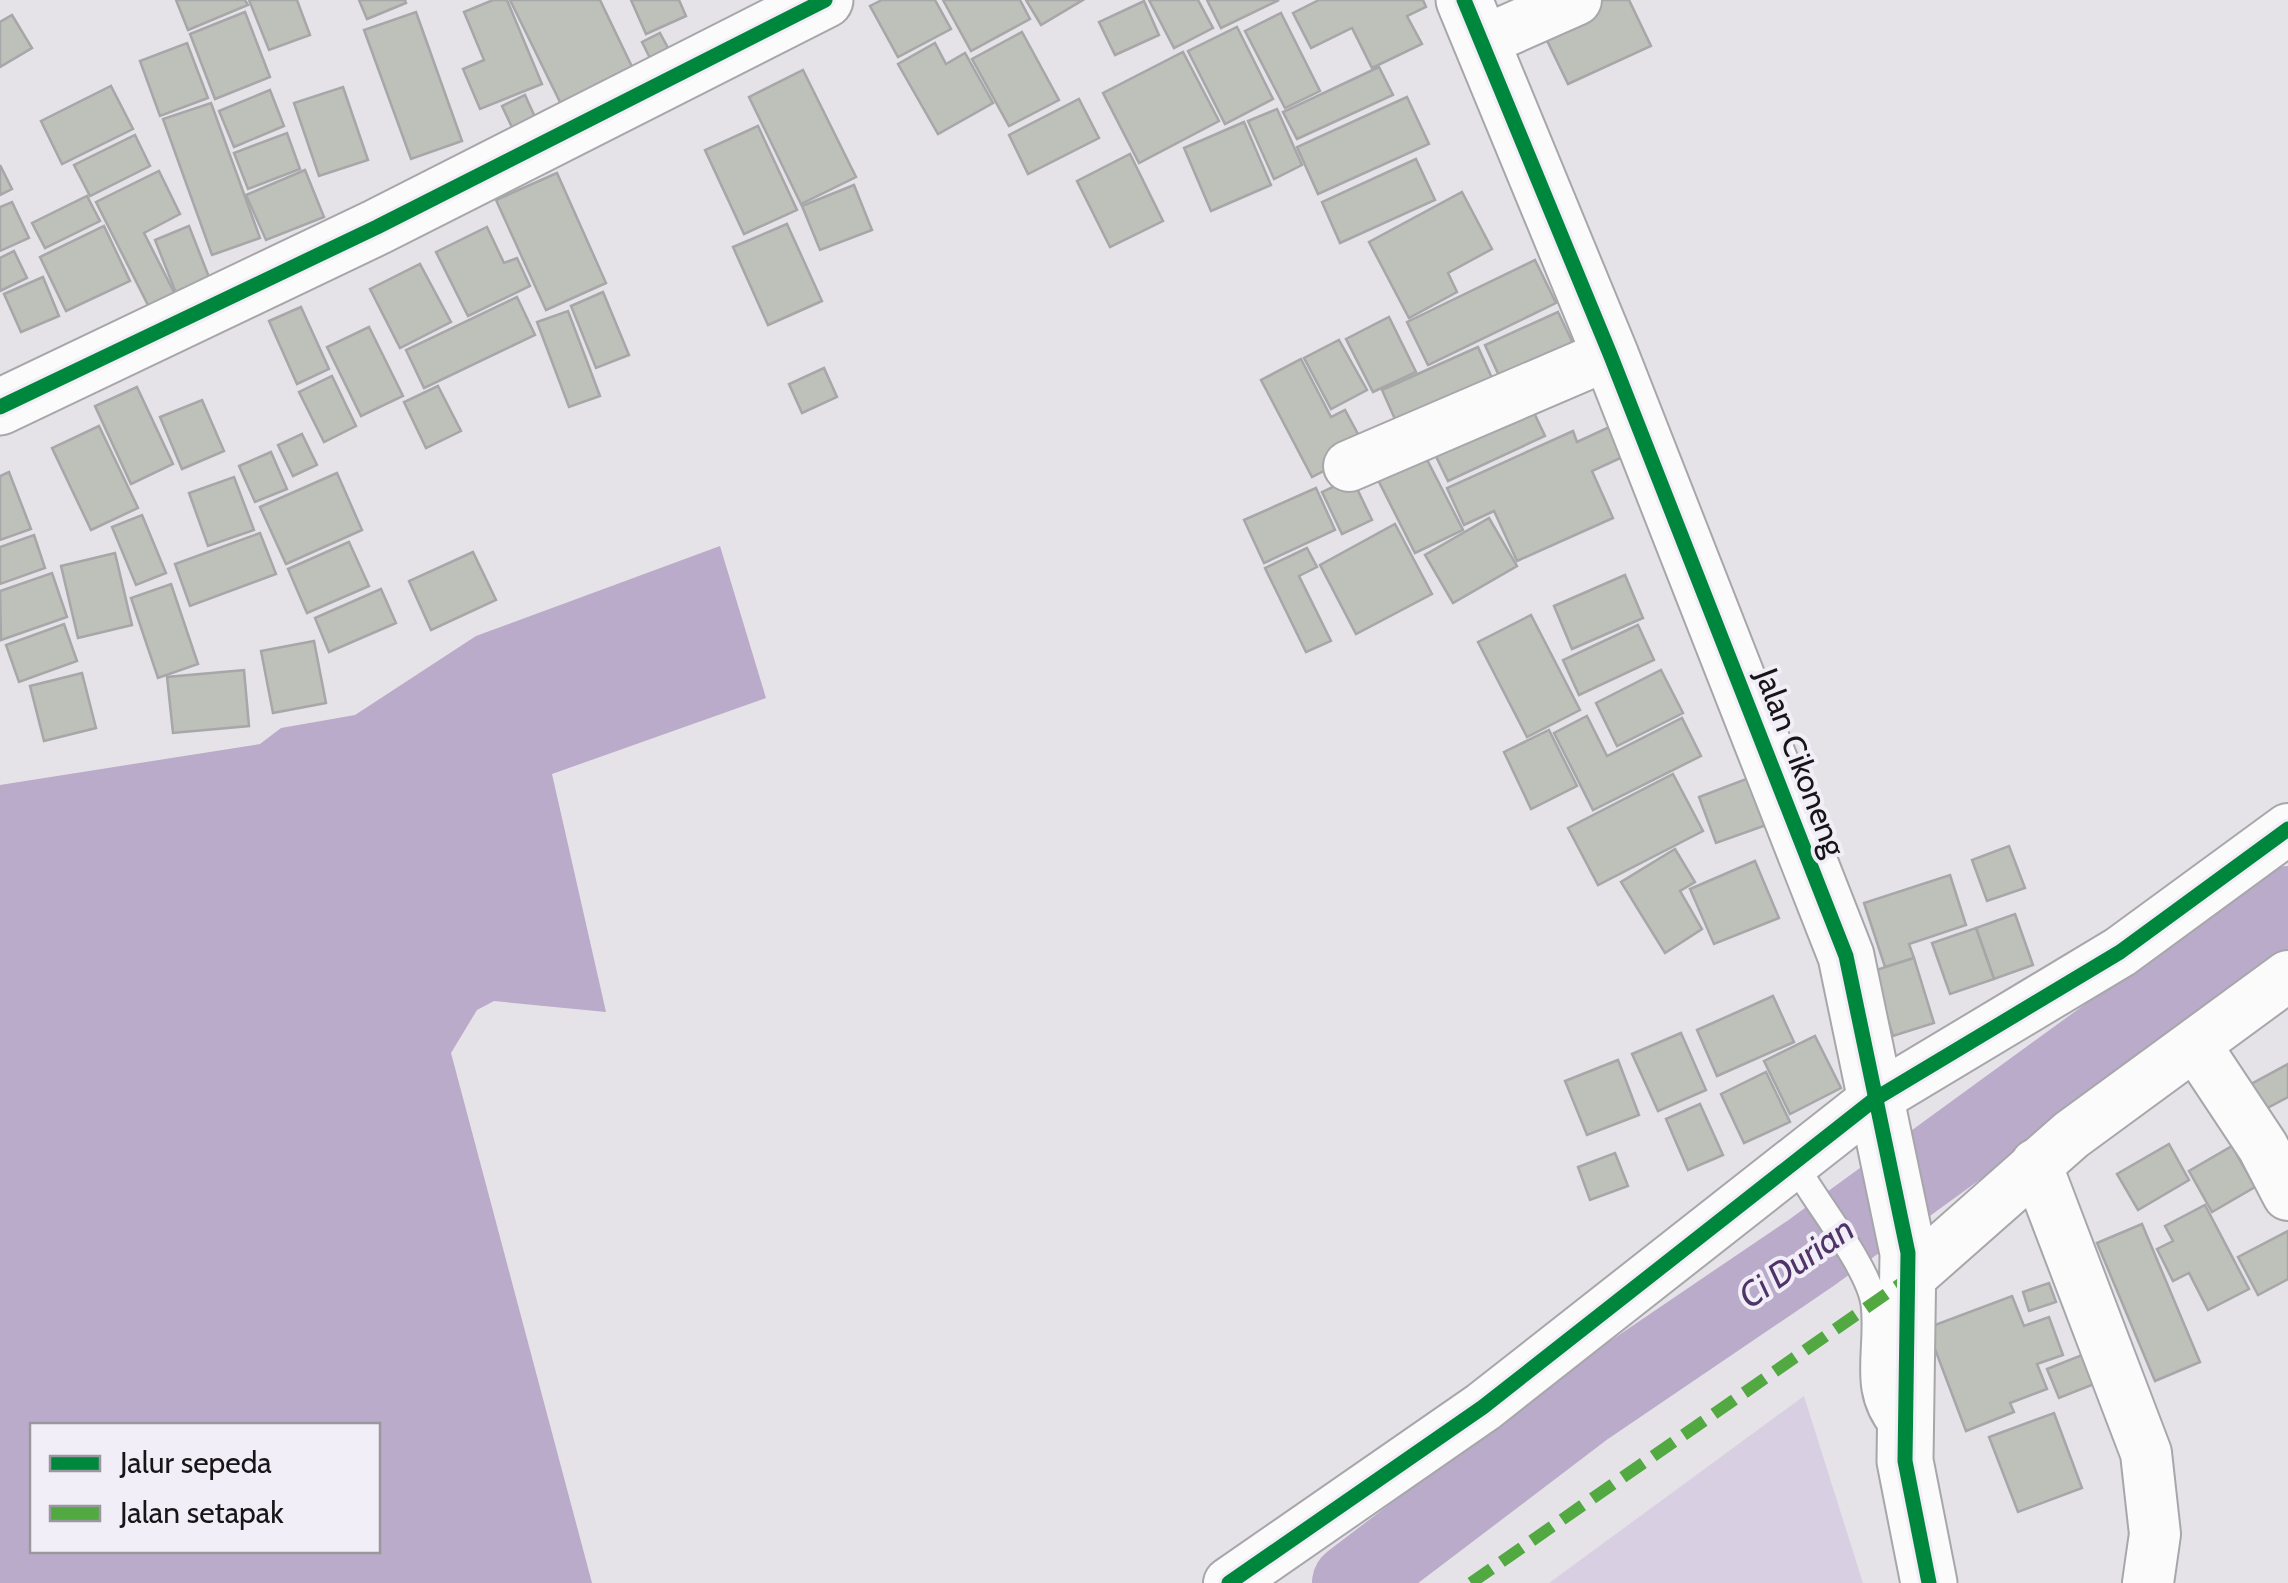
<svg xmlns="http://www.w3.org/2000/svg" width="2288" height="1583" viewBox="0 0 2288 1583" font-family="Cabin,sans-serif">
  <style>
    .green { fill: #d8d0e2 }
    .water { fill: #b9abc9; fill-rule: evenodd }
    .lines { fill: none; stroke-linecap: round; stroke-linejoin: round }
    .river { stroke: #b9abc9; stroke-width: 80 }
    .building { fill: #bec0ba; stroke: #a7a6a8; stroke-width: 2.5 }
    .service-casing { stroke: #a7a6aa; stroke-width: 29 }
    .minor-casing { stroke: #a7a6aa; stroke-width: 54 }
    .tertiary-casing { stroke: #a7a6aa; stroke-width: 59 }
    .service { stroke: #fbfbfc; stroke-width: 25 }
    .minor { stroke: #fbfbfc; stroke-width: 50 }
    .tertiary { stroke: #fbfbfc; stroke-width: 55 }
    .quiet { stroke: #52a942; stroke-width: 12; stroke-dasharray: 25 12; stroke-linecap: butt }
    .cycleway-casing { stroke: #f2eef7; stroke-width: 21 }
    .cycleway { stroke: #00873e; stroke-width: 15 }
    .labels { text-anchor: middle; dominant-baseline: central; stroke-width: 8; stroke-linejoin: round; paint-order: stroke }
    .street-label { font-size: 32px; fill: #171518; stroke: #f2eef7 }
    .water-label { font-size: 35px; font-style: italic; fill: #4f3469; stroke: #f2eef7 }
  </style>
  <rect width="100%" height="100%" fill="#e5e3e8"/>
  <polygon class="green" points="1804,1396 1863,1583 1549,1583"/>
  <path class="water" d="M 720,546 L 766,698 L 552,774 L 606,1012 L 494,1001 L 477,1010 L 451,1053 L 592,1583 L 0,1583 L 0,785 L 260,744 L 281,728 L 355,715 L 476,636 ZM 32,1426 L 378,1426 L 378,1550 L 32,1550 Z"/>
  <g class="lines">
    <polyline class="river" points="1352,1583 1584,1407 1811,1253 2288,906"/>
  </g>
  <g class="building">
    <polygon points="176,0 245,0 248,5 188,30"/>
    <polygon points="249,0 297,0 310,35 269,50"/>
    <polygon points="359,0 405,0 406,3 367,19"/>
    <polygon points="493,0 507,0 542,84 480,109 463,69 484,60 464,12"/>
    <polygon points="510,0 600,0 634,71 562,106"/>
    <polygon points="631,0 679,0 686,16 646,34"/>
    <polygon points="882,0 935,0 951,29 898,57 870,6"/>
    <polygon points="943,0 1020,0 1030,19 971,51"/>
    <polygon points="1026,0 1083,0 1041,25"/>
    <polygon points="1149,0 1198,0 1213,28 1174,48"/>
    <polygon points="1207,0 1279,0 1221,28"/>
    <polygon points="1319,0 1423,0 1426,7 1407,16 1422,44 1372,68 1352,28 1311,48 1293,13"/>
    <polygon points="1599,0 1629,0 1651,46 1568,84 1541,28"/>
    <polygon points="1144,1 1159,35 1115,55 1099,22"/>
    <polygon points="245,12 270,77 215,99 190,34"/>
    <polygon points="416,12 462,141 411,159 364,30"/>
    <polygon points="1281,13 1320,91 1285,108 1245,31"/>
    <polygon points="12,15 32,48 0,67 0,22"/>
    <polygon points="1237,27 1273,99 1225,124 1188,51"/>
    <polygon points="1022,32 1059,100 1009,126 972,59"/>
    <polygon points="660,33 675,61 656,70 642,42"/>
    <polygon points="187,43 208,98 160,116 140,61"/>
    <polygon points="935,43 946,64 965,53 993,103 938,134 898,64"/>
    <polygon points="1183,52 1219,121 1139,163 1103,93"/>
    <polygon points="1379,67 1393,95 1297,139 1283,112"/>
    <polygon points="803,70 856,177 801,204 749,97"/>
    <polygon points="111,86 133,129 62,164 41,121"/>
    <polygon points="343,87 368,160 319,176 294,103"/>
    <polygon points="270,90 284,126 234,147 219,111"/>
    <polygon points="525,95 540,128 517,138 502,106"/>
    <polygon points="1407,97 1429,144 1318,194 1297,147"/>
    <polygon points="1079,99 1099,138 1028,174 1009,135"/>
    <polygon points="211,103 260,238 212,255 163,119"/>
    <polygon points="1277,109 1302,165 1274,179 1248,121"/>
    <polygon points="1244,122 1271,185 1211,211 1184,148"/>
    <polygon points="758,126 797,210 744,234 705,150"/>
    <polygon points="287,133 300,169 248,189 234,153"/>
    <polygon points="135,135 150,166 90,196 74,165"/>
    <polygon points="1130,154 1163,221 1110,247 1077,181"/>
    <polygon points="1416,159 1435,200 1340,243 1322,202"/>
    <polygon points="0,165 12,189 0,195"/>
    <polygon points="305,170 324,217 266,240 246,195"/>
    <polygon points="159,171 180,214 144,233 179,302 153,315 96,202"/>
    <polygon points="557,173 606,283 546,310 496,200"/>
    <polygon points="854,185 872,230 820,250 802,206"/>
    <polygon points="1462,192 1492,249 1448,273 1457,292 1409,318 1369,242"/>
    <polygon points="87,196 100,221 45,248 32,223"/>
    <polygon points="12,202 29,238 0,251 0,207"/>
    <polygon points="787,224 822,301 768,325 733,247"/>
    <polygon points="104,226 130,281 66,311 40,257"/>
    <polygon points="189,226 216,295 182,308 155,240"/>
    <polygon points="487,227 504,263 517,258 530,286 468,316 436,252"/>
    <polygon points="14,251 27,278 0,291 0,258"/>
    <polygon points="1535,260 1556,303 1428,365 1407,322"/>
    <polygon points="420,264 451,322 400,348 370,289"/>
    <polygon points="43,277 59,316 21,332 4,294"/>
    <polygon points="603,292 629,355 596,368 571,306"/>
    <polygon points="517,297 535,335 424,388 406,350"/>
    <polygon points="301,307 329,369 297,384 269,321"/>
    <polygon points="568,311 600,396 569,407 537,322"/>
    <polygon points="1558,312 1580,358 1506,391 1485,345"/>
    <polygon points="1389,317 1416,372 1373,392 1346,339"/>
    <polygon points="369,327 403,396 361,416 327,347"/>
    <polygon points="1339,340 1367,390 1331,409 1304,358"/>
    <polygon points="1478,347 1492,378 1402,435 1382,390"/>
    <polygon points="1301,359 1331,417 1345,410 1366,449 1312,477 1261,380"/>
    <polygon points="824,368 837,397 802,413 789,384"/>
    <polygon points="332,376 356,426 324,442 299,392"/>
    <polygon points="438,386 461,431 426,448 404,402"/>
    <polygon points="137,387 173,464 131,484 95,406"/>
    <polygon points="1527,398 1545,436 1448,481 1430,444"/>
    <polygon points="202,400 224,451 182,469 160,417"/>
    <polygon points="1616,424 1629,454 1592,471 1613,518 1517,561 1494,511 1464,525 1447,488 1573,431 1577,442"/>
    <polygon points="99,426 138,508 91,530 52,448"/>
    <polygon points="302,434 317,465 293,476 278,445"/>
    <polygon points="1419,444 1463,530 1415,553 1372,468"/>
    <polygon points="271,452 287,489 255,502 239,466"/>
    <polygon points="9,472 31,529 0,540 0,476"/>
    <polygon points="337,473 362,530 286,564 260,507"/>
    <polygon points="234,477 254,530 208,546 189,493"/>
    <polygon points="1352,478 1372,520 1342,534 1322,492"/>
    <polygon points="1316,488 1335,530 1264,563 1244,520"/>
    <polygon points="142,515 166,573 136,585 112,527"/>
    <polygon points="1489,518 1517,566 1453,603 1425,555"/>
    <polygon points="1395,524 1432,594 1356,634 1320,565"/>
    <polygon points="260,533 276,574 190,606 175,564"/>
    <polygon points="34,535 45,568 0,584 0,547"/>
    <polygon points="349,542 369,586 307,613 288,569"/>
    <polygon points="1307,548 1317,567 1299,576 1331,641 1306,652 1265,568"/>
    <polygon points="473,552 496,600 431,630 409,581"/>
    <polygon points="115,553 132,625 78,638 61,566"/>
    <polygon points="52,573 67,617 1,640 0,591"/>
    <polygon points="1625,575 1643,618 1572,649 1554,606"/>
    <polygon points="171,584 198,664 158,678 131,598"/>
    <polygon points="381,589 396,623 329,652 315,618"/>
    <polygon points="1531,615 1580,710 1527,737 1478,642"/>
    <polygon points="64,624 77,661 19,682 6,645"/>
    <polygon points="1638,625 1654,660 1579,695 1563,660"/>
    <polygon points="314,641 326,703 273,713 261,651"/>
    <polygon points="244,670 249,726 173,733 167,677"/>
    <polygon points="1661,670 1683,713 1617,746 1596,703"/>
    <polygon points="82,673 96,728 44,741 30,686"/>
    <polygon points="1587,716 1607,756 1682,718 1701,756 1593,810 1554,733"/>
    <polygon points="1549,730 1577,786 1531,809 1504,752"/>
    <polygon points="1673,774 1703,831 1598,885 1568,828"/>
    <polygon points="1754,776 1772,823 1716,843 1699,797"/>
    <polygon points="2009,846 2025,888 1987,901 1972,860"/>
    <polygon points="1675,849 1695,882 1680,891 1702,929 1665,953 1621,882"/>
    <polygon points="1755,861 1779,918 1714,944 1690,889"/>
    <polygon points="1950,875 1966,925 1909,944 1914,958 1885,967 1864,903"/>
    <polygon points="2015,914 2033,965 1994,979 1976,928"/>
    <polygon points="1976,928 1994,979 1950,994 1932,943"/>
    <polygon points="1914,958 1934,1023 1893,1036 1873,971"/>
    <polygon points="1773,996 1794,1042 1717,1076 1697,1030"/>
    <polygon points="1681,1033 1706,1090 1658,1111 1632,1054"/>
    <polygon points="1815,1036 1841,1088 1790,1114 1764,1061"/>
    <polygon points="1618,1060 1639,1115 1587,1135 1565,1081"/>
    <polygon points="2288,1064 2288,1097 2254,1115 2240,1090"/>
    <polygon points="1766,1072 1790,1122 1744,1143 1721,1094"/>
    <polygon points="1700,1104 1723,1155 1688,1170 1666,1119"/>
    <polygon points="2169,1144 2189,1180 2138,1210 2117,1174"/>
    <polygon points="2232,1146 2255,1187 2212,1212 2189,1171"/>
    <polygon points="1615,1153 1628,1186 1590,1200 1578,1167"/>
    <polygon points="2205,1205 2249,1289 2208,1310 2189,1273 2173,1281 2157,1249 2173,1241 2165,1226"/>
    <polygon points="2142,1224 2200,1362 2155,1381 2097,1243"/>
    <polygon points="2288,1231 2288,1279 2258,1295 2238,1257"/>
    <polygon points="2049,1283 2056,1302 2029,1311 2023,1292"/>
    <polygon points="2012,1296 2024,1326 2049,1317 2063,1355 2037,1364 2047,1389 2010,1403 2014,1412 1966,1431 1927,1328"/>
    <polygon points="2087,1353 2099,1382 2059,1398 2047,1369"/>
    <polygon points="2054,1413 2082,1488 2018,1512 1989,1437"/>
  </g>
  <g class="lines">
    <g class="service-casing">
      <path id="service" d="M 1794,1163 C 1814,1200 1869,1267 1874,1304 C 1880,1351 1860,1389 1894,1429"/>
    </g>
    <g class="minor-casing">
      <g id="minor">
        <polyline points="1481,42 1576,0"/>
        <polyline points="1349,466 1610,354"/>
        <polyline points="2196,1046 2263,1147 2288,1195"/>
        <polyline points="2036,1164 2146,1453 2155,1534 2148,1583"/>
        <polyline points="1909,1278 2071,1135 2288,976"/>
        <polyline points="1229,1583 1483,1407 1875,1099 2120,952 2288,829"/>
      </g>
    </g>
    <g class="tertiary-casing">
      <g id="tertiary">
        <polyline points="1464,0 1610,354 1846,956 1908,1253 1905,1461 1929,1583"/>
        <polyline points="0,407 377,227 825,0"/>
      </g>
    </g>
    <use href="#service" class="service"/>
    <use href="#minor" class="minor"/>
    <use href="#tertiary" class="tertiary"/>
    <polyline class="quiet" points="1471,1583 1909,1278"/>
    <g class="cycleway-casing">
      <g id="cycleway">
        <polyline points="1464,0 1610,354 1846,956 1908,1253 1905,1461 1929,1583"/>
        <polyline points="0,407 377,227 825,0"/>
        <polyline points="1229,1583 1483,1407 1875,1099 2120,952 2288,829"/>
      </g>
    </g>
    <use href="#cycleway" class="cycleway"/>
  </g>
  <g class="labels">
    <g class="street-label">
      <text transform="translate(1801 762) rotate(69)">Jalan Cikoneng</text>
    </g>
    <g class="water-label">
      <text transform="translate(1796 1262) rotate(-35)">Ci Durian</text>
    </g>
  </g>
  <rect x="30" y="1423" width="350" height="130" fill="#f2eef7" stroke="#9a979e" stroke-width="2.5"/>
  <rect x="50" y="1456" width="50" height="15" fill="#00873e" stroke="#9a979e" stroke-width="2.5"/>
  <text x="120" y="1473" font-size="30" fill="#171518">Jalur sepeda</text>
  <rect x="50" y="1506" width="50" height="15" fill="#52a942" stroke="#9a979e" stroke-width="2.5"/>
  <text x="120" y="1523" font-size="30" fill="#171518">Jalan setapak</text>
</svg>
